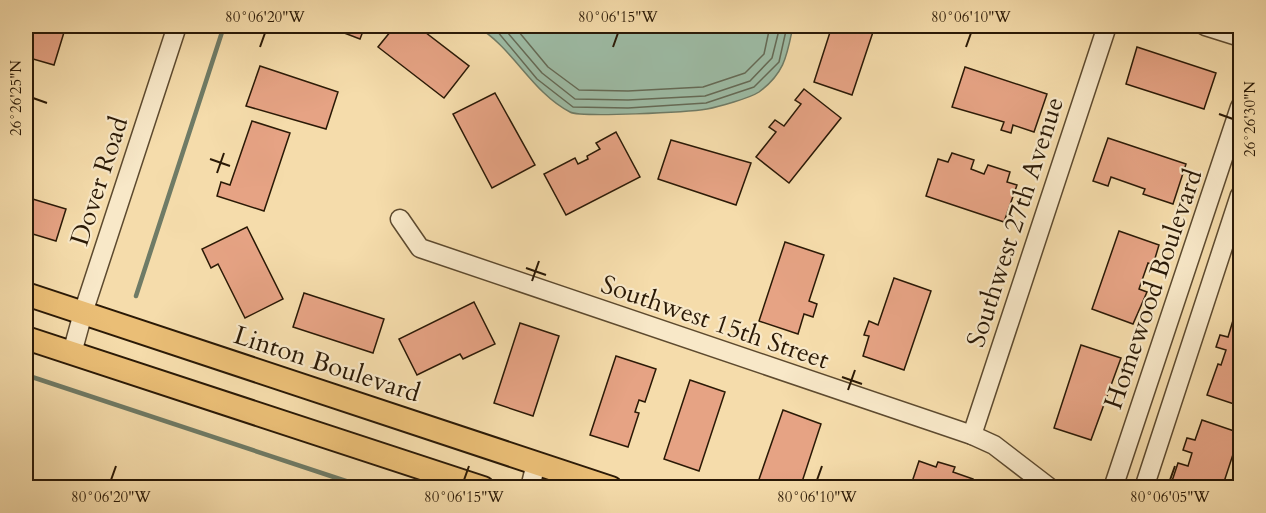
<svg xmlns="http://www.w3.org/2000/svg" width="1266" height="513" viewBox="0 0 1266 513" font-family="Cardo,serif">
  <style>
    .water { fill: #9dbca6; stroke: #6f7b66; stroke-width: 1.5 }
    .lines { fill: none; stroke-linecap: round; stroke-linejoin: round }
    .shore { stroke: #646a56; stroke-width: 1.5 }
    .stream { stroke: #6f7b66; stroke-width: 4.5 }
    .building { fill: #e6a384; stroke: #2a1906; stroke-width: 1.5 }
    .minor-casing { stroke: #5d4a2f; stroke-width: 21 }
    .major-casing { stroke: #2a1906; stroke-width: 26 }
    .minor { stroke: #f8e8c8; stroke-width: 18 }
    .major { stroke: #eabe76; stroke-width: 22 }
    .ticks { fill: none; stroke: #2a1906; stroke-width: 2 }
    .labels { text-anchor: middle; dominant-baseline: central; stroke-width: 4.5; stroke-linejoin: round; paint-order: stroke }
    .street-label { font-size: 26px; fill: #2a1906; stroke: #f8e8c8 }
    .neatline { fill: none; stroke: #2a1906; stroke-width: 2 }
    .ticks-label { font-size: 15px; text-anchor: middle; fill: #2a1906 }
  </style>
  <rect width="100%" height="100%" fill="#f5dcab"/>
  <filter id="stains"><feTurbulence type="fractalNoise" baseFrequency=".00333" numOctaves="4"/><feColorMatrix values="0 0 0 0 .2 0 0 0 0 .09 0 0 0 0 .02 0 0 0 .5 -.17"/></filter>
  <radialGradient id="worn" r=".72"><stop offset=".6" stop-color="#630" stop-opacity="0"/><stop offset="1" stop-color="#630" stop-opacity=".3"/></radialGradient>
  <path class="water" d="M 476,26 L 793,26 C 787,55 785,73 759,92 C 750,98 718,107 707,109 C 689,112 580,118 570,112 C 531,92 513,47 476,26 Z"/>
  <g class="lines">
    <g class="shore">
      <polyline points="488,26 497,31 537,79 573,107 628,108 706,103 754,87 779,62 787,26"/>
      <polyline points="502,26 542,73 575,99 628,100 705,96 750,81 772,58 780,26"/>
      <polyline points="514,26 548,67 579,90 628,91 703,87 745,73 764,54 770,26"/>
    </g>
    <g class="stream">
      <polyline points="136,296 224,26"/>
      <polyline points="26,375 367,488"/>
    </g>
  </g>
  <g class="building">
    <polygon points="26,26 52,26 65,29 54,65 26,57"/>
    <polygon points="326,26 365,26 360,39"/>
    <polygon points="395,26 417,26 469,66 444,98 378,47"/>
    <polygon points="832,26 875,26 852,95 814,82"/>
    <polygon points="1137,47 1216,73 1204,109 1126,84"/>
    <polygon points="260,66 338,92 326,129 246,106"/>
    <polygon points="965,67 1047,94 1034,132 1013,125 1011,133 1001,130 1004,122 952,107"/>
    <polygon points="804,89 841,118 789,183 756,157 776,132 769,127 775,120 784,126 801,104 795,100"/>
    <polygon points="495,93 535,165 492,188 453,114"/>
    <polygon points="252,121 290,133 264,211 217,196 221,182 230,185"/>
    <polygon points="616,132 640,177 566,215 544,174 575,158 578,164 588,159 587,156 600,149 596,143"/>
    <polygon points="1108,138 1186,164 1173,204 1143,194 1145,189 1111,177 1108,186 1093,181"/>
    <polygon points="671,140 751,163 736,205 658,179"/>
    <polygon points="952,153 974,160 971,169 984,174 988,165 1010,172 1007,182 1017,185 1004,222 926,196 938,159 948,162"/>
    <polygon points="26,197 66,209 56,241 26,232"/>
    <polygon points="247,227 283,299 245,318 218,264 211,268 202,249"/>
    <polygon points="1119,231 1159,245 1153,265 1148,263 1139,289 1147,292 1133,324 1092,309"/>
    <polygon points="785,242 824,255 809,301 817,304 813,317 804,314 798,334 759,321"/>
    <polygon points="894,278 931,291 904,370 863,356 869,336 864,335 869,321 878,325"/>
    <polygon points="304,293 384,319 373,353 293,327"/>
    <polygon points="474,302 495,344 463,359 460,354 417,375 399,339"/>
    <polygon points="1234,317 1240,319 1240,406 1207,395 1218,364 1221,365 1226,350 1216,347 1220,335 1228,337"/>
    <polygon points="520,323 559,336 533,416 494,403"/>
    <polygon points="1081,345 1121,358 1091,440 1054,428"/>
    <polygon points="616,356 656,369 645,402 639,400 635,412 639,413 628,447 590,435"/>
    <polygon points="690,380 725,392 699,471 664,459"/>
    <polygon points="783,410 821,424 800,488 756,488"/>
    <polygon points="1202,420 1240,433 1222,488 1170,487 1178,463 1188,466 1192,453 1183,450 1187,438 1195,440"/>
    <polygon points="26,436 32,449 26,453"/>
    <polygon points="919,461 936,467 938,462 955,467 953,472 973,479 970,488 910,488"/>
  </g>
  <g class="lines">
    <g class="minor-casing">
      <g id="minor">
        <polyline points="1205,26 1240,37"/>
        <polyline points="400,219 420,248 972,435 994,445 1050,488"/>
        <polyline points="72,353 83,313 177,26"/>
        <polyline points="972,435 1107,26"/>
        <polyline points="530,488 536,463"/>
        <polyline points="1113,488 1240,107"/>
        <polyline points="1144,488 1240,195"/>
      </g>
    </g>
    <g class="major-casing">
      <g id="major">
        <polyline points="26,294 611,488"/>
        <polyline points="26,338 483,488"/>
      </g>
    </g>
    <use href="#minor" class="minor"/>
    <use href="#major" class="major"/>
  </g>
  <path class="ticks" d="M 260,47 L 265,33M 613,47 L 618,33M 966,47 L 971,33M 33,98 L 47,103M 1219,114 L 1233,119M 210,159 L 230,166M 217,173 L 224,153M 526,268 L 546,275M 532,281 L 539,261M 842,377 L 862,384M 848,390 L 855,370M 111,480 L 116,466M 464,480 L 469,466M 817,480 L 822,466M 1170,480 L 1175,466"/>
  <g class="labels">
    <g class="street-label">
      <text transform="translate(99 181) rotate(-72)">Dover Road</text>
      <text transform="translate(1015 222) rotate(-72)">Southwest 27th Avenue</text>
      <text transform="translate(1153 289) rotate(-71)">Homewood Boulevard</text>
      <text transform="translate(715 322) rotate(19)">Southwest 15th Street</text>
      <text transform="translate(327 364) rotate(18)">Linton Boulevard</text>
    </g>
  </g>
  <rect width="1266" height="513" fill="none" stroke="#f5dcab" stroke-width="66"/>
  <rect x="33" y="33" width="1200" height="447" class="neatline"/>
  <g class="ticks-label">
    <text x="265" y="22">80°06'20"W</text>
    <text x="618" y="22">80°06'15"W</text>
    <text x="971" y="22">80°06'10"W</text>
    <text transform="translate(16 98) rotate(-90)" y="5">26°26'25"N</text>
    <text transform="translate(1250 119) rotate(-90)" y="5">26°26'30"N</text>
    <text x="111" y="502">80°06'20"W</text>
    <text x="464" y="502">80°06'15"W</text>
    <text x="817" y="502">80°06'10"W</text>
    <text x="1170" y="502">80°06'05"W</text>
  </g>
  <rect width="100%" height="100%" filter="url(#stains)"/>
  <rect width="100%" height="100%" fill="url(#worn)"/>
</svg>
